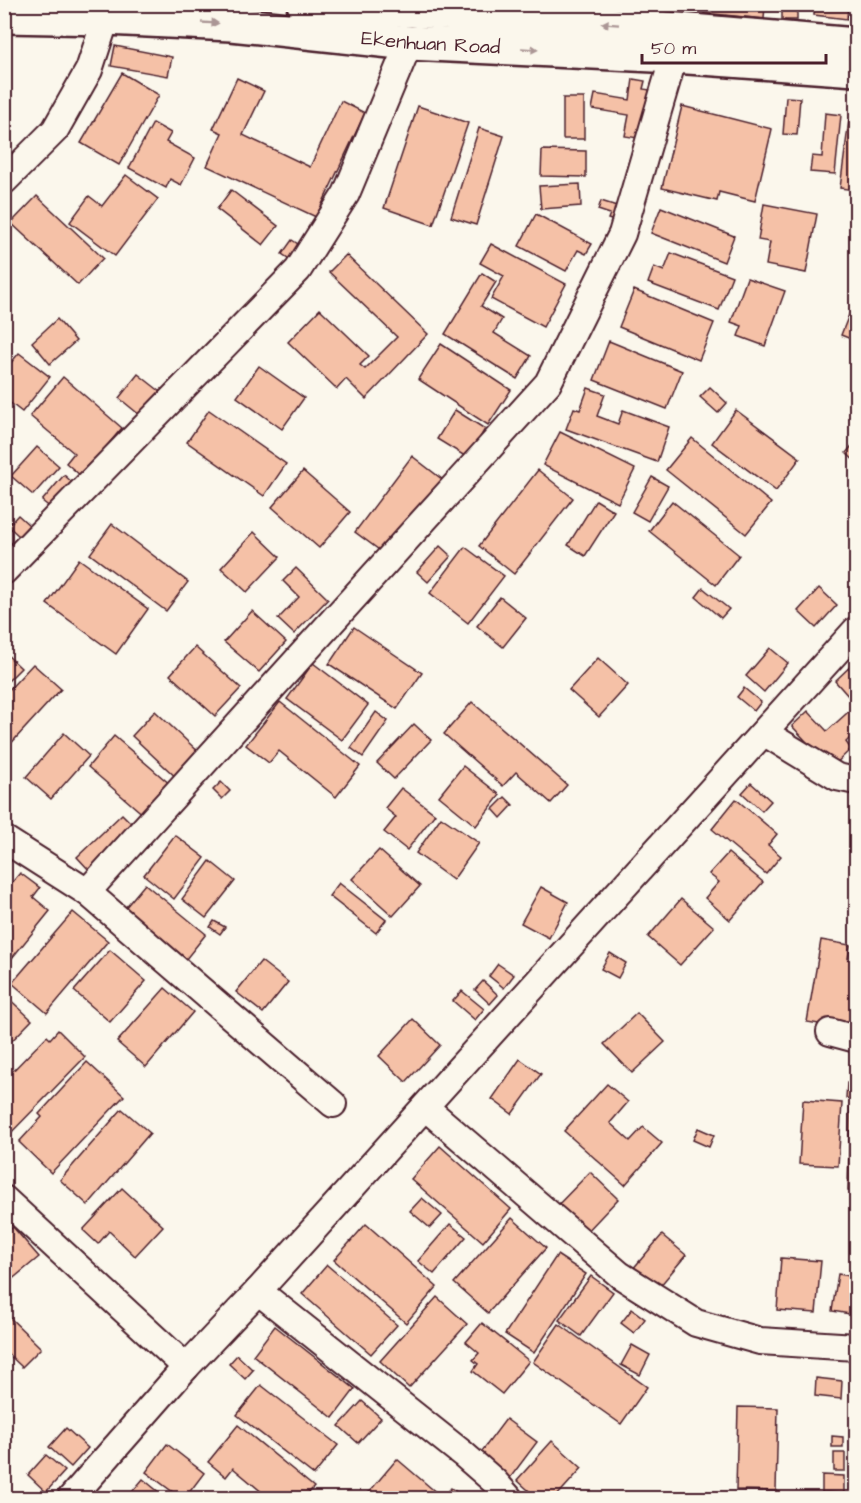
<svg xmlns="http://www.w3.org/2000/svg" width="861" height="1503" viewBox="0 0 861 1503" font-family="'Architects Daughter',sans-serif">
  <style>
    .building { fill: #f5c1a7; stroke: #4a1f2b; stroke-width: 1.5 }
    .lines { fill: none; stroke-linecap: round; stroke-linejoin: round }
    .minor-casing { stroke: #4a1f2b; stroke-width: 30 }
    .secondary-casing { stroke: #4a1f2b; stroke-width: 38 }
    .minor { stroke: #fbf7ec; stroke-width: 26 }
    .secondary { stroke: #fbf7ec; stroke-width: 33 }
    .oneway { fill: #ab9695 }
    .labels { text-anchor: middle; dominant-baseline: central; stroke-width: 5; stroke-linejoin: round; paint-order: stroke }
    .street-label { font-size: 20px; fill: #4a1f2b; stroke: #fbf7ec }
  </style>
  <rect width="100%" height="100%" fill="#fbf7ec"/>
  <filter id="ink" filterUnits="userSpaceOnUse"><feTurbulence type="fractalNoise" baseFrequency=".0167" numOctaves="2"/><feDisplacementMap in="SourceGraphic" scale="12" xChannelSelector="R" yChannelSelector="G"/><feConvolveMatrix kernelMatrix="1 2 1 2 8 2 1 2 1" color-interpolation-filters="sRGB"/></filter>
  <g filter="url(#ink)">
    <g class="building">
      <polygon points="704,4 765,4 764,19 704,13"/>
      <rect x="782" y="4" width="15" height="16"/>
      <polygon points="815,4 848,4 847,19 814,15"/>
      <polygon points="115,46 172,57 168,76 111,66"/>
      <polygon points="122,73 159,95 119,165 81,143"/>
      <polygon points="237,78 264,91 243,135 310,167 341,101 365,113 316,217 207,166 222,133 213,129"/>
      <polygon points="633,79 645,81 643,89 657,91 644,139 625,136 629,115 592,109 595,94 630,100"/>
      <polygon points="786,97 800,98 797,135 783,134"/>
      <rect x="563" y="98" width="21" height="41"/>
      <polygon points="418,106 468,123 433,225 384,208"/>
      <polygon points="682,106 772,129 755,201 719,192 717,201 662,188"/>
      <polygon points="825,113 841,115 835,174 810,172 812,156 822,157"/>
      <polygon points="849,120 856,121 856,190 840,188"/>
      <polygon points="153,123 171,133 166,142 195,158 181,185 170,179 166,188 129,168"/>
      <polygon points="479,128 504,136 476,225 451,217"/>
      <polygon points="542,150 586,151 586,177 541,176"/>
      <polygon points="126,175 158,199 115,256 70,222 89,196 102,206"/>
      <polygon points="580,184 581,206 541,209 539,186"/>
      <polygon points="231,190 278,226 263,245 217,209"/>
      <polygon points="37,196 103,258 78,285 11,223"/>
      <polygon points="601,201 623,208 618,222 608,219 610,214 598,210"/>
      <polygon points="764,204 817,214 806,273 766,265 770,242 758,240"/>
      <polygon points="661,207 734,236 724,262 651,233"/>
      <polygon points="536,214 592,244 586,254 578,250 566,271 519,246"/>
      <polygon points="292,240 304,248 294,262 282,254"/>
      <polygon points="491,244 566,284 543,327 491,299 504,276 480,263"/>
      <polygon points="671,253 732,276 719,310 648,283 654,267 664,271"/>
      <polygon points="346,255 428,334 366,399 346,379 337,389 288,342 320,309 369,356 360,365 365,369 397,337 329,272"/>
      <polygon points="482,273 496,282 481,306 502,319 494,333 531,356 517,379 445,334"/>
      <polygon points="747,278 785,291 765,346 738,336 742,326 731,322"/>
      <polygon points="634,290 714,323 699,360 619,327"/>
      <polygon points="854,302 856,303 856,341 841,335"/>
      <polygon points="57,319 76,341 50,364 32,342"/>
      <polygon points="609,341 682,371 667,409 594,380"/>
      <polygon points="441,344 511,390 488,425 418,379"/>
      <polygon points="19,353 50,377 22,412 4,398 4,371"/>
      <polygon points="259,366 304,398 282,429 237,397"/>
      <polygon points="138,374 161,392 141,416 119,398"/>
      <polygon points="63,377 122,428 81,476 66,463 74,453 30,416"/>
      <polygon points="710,387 727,403 718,413 700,397"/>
      <polygon points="588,388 605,394 597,416 618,424 623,410 669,427 657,462 566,429 574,408 580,410"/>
      <polygon points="209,410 286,464 264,496 187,442"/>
      <polygon points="455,410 485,429 468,458 437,439"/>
      <polygon points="736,410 800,458 776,491 712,443"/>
      <polygon points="560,432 635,469 618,503 543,465"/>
      <polygon points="692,438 771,503 746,534 666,470"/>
      <polygon points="856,441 856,462 846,453"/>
      <polygon points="37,447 59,466 33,495 11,476"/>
      <polygon points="412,456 443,480 386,555 355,532"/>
      <polygon points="538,470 573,498 514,574 479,546"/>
      <polygon points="303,471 350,512 319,548 272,507"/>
      <polygon points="64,475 73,483 51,508 42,501"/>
      <polygon points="652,477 668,486 648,521 632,512"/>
      <polygon points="596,500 614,511 585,556 568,545"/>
      <polygon points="672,501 739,555 716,585 649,531"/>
      <polygon points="18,515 29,525 19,536 8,526"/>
      <polygon points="112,524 188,582 166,611 90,554"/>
      <polygon points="254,532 280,557 247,592 221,568"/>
      <polygon points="440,546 451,556 428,582 417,572"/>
      <polygon points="465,547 504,576 468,623 430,593"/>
      <polygon points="79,559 148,609 116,654 47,604"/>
      <polygon points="296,568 328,599 294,634 278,619 299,597 283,581"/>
      <polygon points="703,588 729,609 721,618 696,597"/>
      <polygon points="819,588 837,605 816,628 798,611"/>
      <polygon points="500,597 526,618 503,647 477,626"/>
      <polygon points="252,611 286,642 259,672 224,642"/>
      <polygon points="354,627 422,673 397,709 329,664"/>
      <polygon points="195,647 241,688 215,716 170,675"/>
      <polygon points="770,648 788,663 764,692 746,676"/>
      <polygon points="4,652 21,668 4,685"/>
      <polygon points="598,658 628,685 599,717 569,690"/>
      <polygon points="856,661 856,732 846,742 851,749 831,768 792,726 808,711 827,731 856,705 835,681"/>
      <polygon points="313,663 368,705 342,740 287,699"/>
      <polygon points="33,664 61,689 4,751 4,695"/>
      <polygon points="744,688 761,702 754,711 737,697"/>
      <polygon points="280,702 360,766 336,797 279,751 269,763 246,745"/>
      <polygon points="472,702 567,785 551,803 516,772 503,786 444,734"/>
      <polygon points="155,711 204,757 181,782 132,736"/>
      <polygon points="376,712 388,721 363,757 351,748"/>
      <polygon points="414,724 431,740 394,779 377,763"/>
      <polygon points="64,733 89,756 51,799 26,777"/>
      <polygon points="114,736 171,785 145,816 88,767"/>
      <polygon points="463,766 500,795 476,826 439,796"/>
      <polygon points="221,782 230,791 222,799 213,790"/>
      <polygon points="751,783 771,801 762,811 742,793"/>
      <polygon points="401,788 435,814 407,850 384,832 396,817 385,808"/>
      <polygon points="505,797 513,805 501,818 493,809"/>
      <polygon points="736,799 777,834 768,845 781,856 766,874 712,829"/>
      <polygon points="122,814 134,826 89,870 77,857"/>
      <polygon points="441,817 479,843 453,880 416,853"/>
      <polygon points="175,835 205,858 174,899 144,875"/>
      <polygon points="379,850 420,886 393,916 352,879"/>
      <polygon points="728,853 763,882 730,920 705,898 719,882 709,874"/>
      <polygon points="210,861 235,881 206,918 182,899"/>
      <polygon points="20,873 40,888 33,897 50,911 4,968 4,892"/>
      <polygon points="339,883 386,920 376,933 329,896"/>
      <polygon points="145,884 206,934 186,959 125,908"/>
      <polygon points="541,887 568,902 549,938 521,923"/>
      <polygon points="681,899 714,927 680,965 648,937"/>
      <polygon points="73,912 108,941 47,1013 12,983"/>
      <polygon points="214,921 225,927 220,934 210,927"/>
      <polygon points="821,940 850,945 848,959 856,961 856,981 848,1029 807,1022"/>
      <polygon points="110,950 146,981 110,1022 74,991"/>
      <polygon points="610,953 626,963 618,978 601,969"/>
      <polygon points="261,961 288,982 263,1013 236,992"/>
      <polygon points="498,964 514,975 504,988 489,976"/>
      <polygon points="483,981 498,995 490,1004 475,990"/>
      <polygon points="165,988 193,1012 146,1067 117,1042"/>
      <polygon points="462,991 484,1009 475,1020 453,1001"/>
      <polygon points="4,994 32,1020 4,1049"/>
      <polygon points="637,1013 665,1042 632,1073 604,1044"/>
      <polygon points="413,1019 440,1045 406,1082 379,1056"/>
      <polygon points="58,1030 85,1057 5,1139 4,1080 47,1036 50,1039"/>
      <polygon points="520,1059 541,1074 512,1114 492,1099"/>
      <polygon points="87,1062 124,1096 51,1173 19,1142 42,1117 39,1114"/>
      <polygon points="847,1083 856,1084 856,1100 846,1098"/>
      <polygon points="607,1084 628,1102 610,1123 630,1141 643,1127 662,1143 625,1185 564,1131"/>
      <polygon points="803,1100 842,1103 838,1166 799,1164"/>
      <polygon points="850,1107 856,1107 856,1191 848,1191"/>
      <polygon points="122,1109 150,1133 88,1205 60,1180"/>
      <polygon points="698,1128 714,1135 709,1147 693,1140"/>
      <polygon points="440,1146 511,1209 483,1242 411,1179"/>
      <polygon points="590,1172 618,1199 583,1236 554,1209"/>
      <polygon points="122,1188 163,1226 135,1256 109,1231 98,1244 83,1230"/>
      <polygon points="422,1198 442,1215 430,1228 410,1211"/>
      <polygon points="512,1218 546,1248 488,1313 454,1283"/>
      <polygon points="366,1224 437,1287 406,1323 334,1260"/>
      <polygon points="450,1224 466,1237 434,1274 418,1261"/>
      <polygon points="13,1227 39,1257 4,1286 4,1235"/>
      <polygon points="662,1235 686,1255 655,1292 631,1271"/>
      <polygon points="557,1255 586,1274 534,1353 505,1334"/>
      <polygon points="781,1258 821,1261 816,1313 777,1310"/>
      <polygon points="327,1265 397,1325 371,1354 302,1294"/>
      <polygon points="838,1274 856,1277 856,1315 832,1311"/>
      <polygon points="591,1276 613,1292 581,1336 559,1320"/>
      <polygon points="437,1297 467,1324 409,1388 380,1361"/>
      <polygon points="632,1309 645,1319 634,1333 621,1323"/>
      <polygon points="4,1312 41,1348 22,1367 4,1350"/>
      <polygon points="482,1323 529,1361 502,1394 473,1371 478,1364 473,1360 479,1353 466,1342"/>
      <polygon points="559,1324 647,1387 621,1424 533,1362"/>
      <polygon points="275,1326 355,1389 333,1418 253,1355"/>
      <polygon points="632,1345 650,1355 640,1375 621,1365"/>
      <polygon points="237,1355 253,1370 245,1379 229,1364"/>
      <polygon points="816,1378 842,1381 841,1399 815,1396"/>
      <polygon points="261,1385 338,1445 314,1475 237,1415"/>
      <rect x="853" y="1396" width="3" height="89"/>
      <polygon points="362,1401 381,1418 358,1443 339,1426"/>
      <polygon points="738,1407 778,1408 776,1491 736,1490"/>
      <polygon points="506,1419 537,1442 510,1478 479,1455"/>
      <polygon points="238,1425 314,1487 304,1498 269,1498 233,1468 226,1477 208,1462"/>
      <polygon points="66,1428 88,1448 71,1467 49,1447"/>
      <polygon points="832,1436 843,1437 843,1447 832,1447"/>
      <polygon points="552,1441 582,1468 555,1498 537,1498 517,1480"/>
      <polygon points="167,1444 204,1473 185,1498 181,1498 146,1472"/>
      <rect x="834" y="1453" width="11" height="18"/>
      <polygon points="46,1455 65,1471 46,1492 28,1475"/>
      <polygon points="397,1459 438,1494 434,1498 364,1498"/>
      <polygon points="822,1475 844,1476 844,1493 822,1492"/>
      <polygon points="143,1479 166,1498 127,1498"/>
      <polygon points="451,1488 465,1498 442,1498"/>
      <polygon points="667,1493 707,1494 707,1498 667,1498"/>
    </g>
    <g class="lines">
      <g class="minor-casing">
        <g id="minor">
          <polyline points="4,181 55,130 89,70 106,18"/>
          <polyline points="4,571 298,270 346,194 409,43"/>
          <polyline points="765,733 837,777 856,781"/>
          <polyline points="4,839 87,892 333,1104"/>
          <polyline points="87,892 548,383 622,234 674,56"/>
          <polyline points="830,1032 856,1039"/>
          <polyline points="425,1107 620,1275 696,1323 760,1341 856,1347"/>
          <polyline points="4,1199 186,1367"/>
          <polyline points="258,1291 463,1454 494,1481 509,1498"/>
          <polyline points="71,1498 186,1367 258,1291 856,630"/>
        </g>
      </g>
      <g class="secondary-casing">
        <g id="secondary">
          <path d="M 304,4 C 488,13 672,29 856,45"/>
          <path id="s1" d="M 4,16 L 106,18 L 231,24 L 409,43 L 674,56 L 856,69"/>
        </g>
      </g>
      <use href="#minor" class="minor"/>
      <use href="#secondary" class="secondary"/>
    </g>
    <defs><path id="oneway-solid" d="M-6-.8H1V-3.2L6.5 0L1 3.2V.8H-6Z" transform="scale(1.5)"/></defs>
    <g class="oneway">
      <use href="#oneway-solid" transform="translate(210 23) rotate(3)"/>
      <use href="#oneway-solid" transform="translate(610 24) rotate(-176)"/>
      <use href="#oneway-solid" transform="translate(530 49) rotate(3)"/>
    </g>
  </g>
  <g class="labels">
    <g class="street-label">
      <text stroke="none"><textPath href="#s1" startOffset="428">Ekenhuan Road</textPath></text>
    </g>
  </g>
  <rect width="861" height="1503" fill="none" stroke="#fbf7ec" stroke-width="24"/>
  <rect x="12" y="12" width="837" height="1479" fill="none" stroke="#4a1f2b" stroke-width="2" filter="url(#ink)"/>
  <path d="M642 54v9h184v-9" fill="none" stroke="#4a1f2b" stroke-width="3"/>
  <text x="651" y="54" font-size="18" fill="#4a1f2b" stroke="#fbf7ec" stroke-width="4.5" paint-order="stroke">50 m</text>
</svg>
